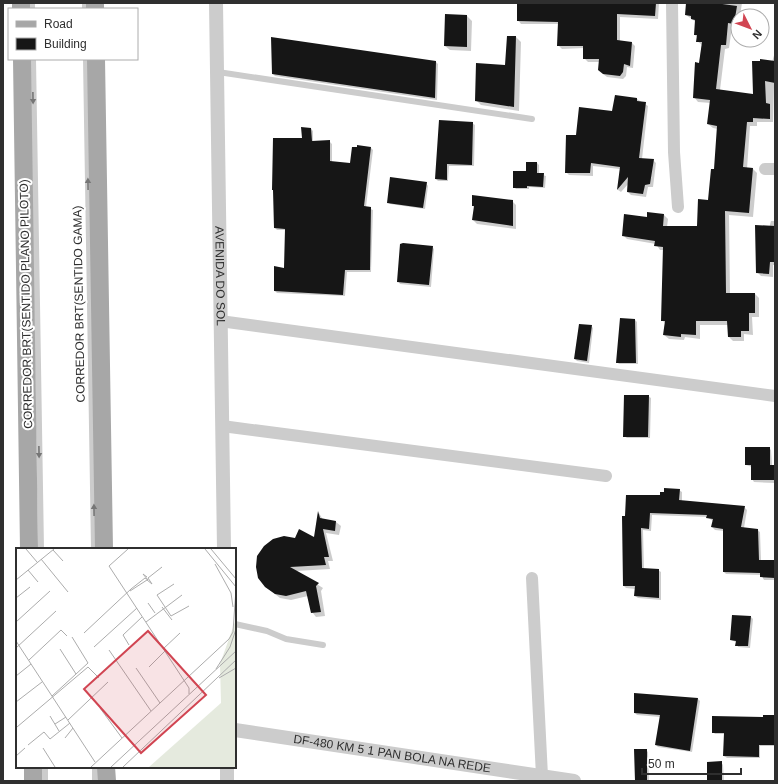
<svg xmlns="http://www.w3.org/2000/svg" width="778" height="784" font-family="Arial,sans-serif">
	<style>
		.shadow { fill: #0003 }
		.building { fill: #161616 }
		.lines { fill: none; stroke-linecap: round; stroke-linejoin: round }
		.service { stroke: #ccc; stroke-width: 6 }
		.minor { stroke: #ccc; stroke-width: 12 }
		.tertiary { stroke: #ccc; stroke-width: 14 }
		.primary { stroke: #a7a7a7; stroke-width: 18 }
		.oneway { fill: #767676 }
		.labels { text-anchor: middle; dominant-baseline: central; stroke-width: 4; stroke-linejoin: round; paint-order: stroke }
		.street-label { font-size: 12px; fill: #2f2f2f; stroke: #fff }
		.inset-road { fill: none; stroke: #acacac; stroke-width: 1 }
		.view { fill: #d14552; fill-opacity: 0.15; stroke: #d14552; stroke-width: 2 }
		.inset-edge { fill: none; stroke: #2f2f2f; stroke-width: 2 }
	</style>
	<rect width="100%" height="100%" fill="#fff"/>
	<path class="shadow" d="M569 3H659L658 19 620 17V42L632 43 635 46 633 68 627 67 626 76 623 79 607 77 603 74 600 62H588L584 58V48L562 49 558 45 559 24H521L518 20Z
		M687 3H742L740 16H738V27H732L729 48 725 49 720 90 754 95 772 62 775 52 773 122H757V126H750L747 169H753L757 173 753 217 729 215 730 294H755L759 298V317H752L753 335 744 334V341H733L729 337 728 325H700V339L685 337 684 340 669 339 664 335 665 323 662 320 664 250H660L656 244 627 239 623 235 648 218 664 215 668 219 667 227H698L709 202 715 170 718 129 713 128 708 124 711 103 698 102 694 97 702 45 697 41V37L695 35 696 22 686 15Z
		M467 16 472 21 471 51 450 50 445 46Z
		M516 37 521 42 519 111 481 105 476 100 506 66Z
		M436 62 438 64 437 100 275 76 273 74Z
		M637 99 648 106 642 159 653 160 656 163 653 187H648L646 197 631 195 628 192 629 183 621 192 618 190 620 169 593 166V176L569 175 566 172 576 137Z
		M472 123 475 125 474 166H449L448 181H438L436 179Z
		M302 128 311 129 313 131V142L329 141 332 144V163L351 164 371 148 373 150 366 207 373 210 371 272H347L345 296 277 293 275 291 285 269 286 230H277L275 228 274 192 273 190 274 139H303Z
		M537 163 539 165V174L546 176 545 188 529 187V189H516L514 187Z
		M426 183 428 186 425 209 390 204 388 202Z
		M512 201 516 205V229L477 224 473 220 475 208 473 206Z
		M771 221H775V265H773V277L761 276 757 272Z
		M432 247 434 249 431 287 400 284 398 281Z
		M635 320 637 322 638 364H619L617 362Z
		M591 326 593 328 589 363 577 361 575 359Z
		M648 396 651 398 650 438H627L624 436Z
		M769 448 771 450 772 465H775V483L754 482 752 479V467L746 465Z
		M679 490 682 492V501L744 507 747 510 744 528 757 530 760 532 761 561H775V580H764L761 575 726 574 724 572V531L715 530 712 527 713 521 707 517 652 515 651 531 643 530 644 569 658 570 661 572V600L638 598 635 596V589L626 588 624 586 626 517 661 496Z
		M319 513 323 520 336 522 341 526 339 535 326 533 333 561H328L330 569 296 571 323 588 321 591 325 616 316 617 312 612 308 596 291 600 280 598 266 587 296 539 315 538Z
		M751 617 753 619 750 648 738 647 736 642 731 640Z
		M698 699 700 701 692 752 658 747 656 745 660 717 637 715 635 713Z
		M775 716V746H760V758H727L724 756 725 734H715L713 732Z
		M646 750 648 752 649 781H636Z
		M721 762 723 765 724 781H708Z"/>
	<path class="building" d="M517 3H656L655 16 617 14V40L632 42 630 66 624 64 623 72 620 76 603 74 598 70 599 59H583V46H557L558 22 517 21Z
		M686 3H715L737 6 734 24 728 23 726 45H721L716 89 753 94 752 61H760V59L775 61V83L765 81 766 103 770 104V119L753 118V122H747L743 167 753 168 749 213 725 211 726 293H755V313H749V331H741V337H728L727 321H696V335L681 334V337L663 335 665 321H661L663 247 654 246 655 241 622 236 624 214 647 217V212L664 214 663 226H697L698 199 708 200 711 169H714L717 126 707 124 710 100 693 98 695 62 699 63 702 42H696L697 35H694L695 20 691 19V16L685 15Z
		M445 14 467 15V47L444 46Z
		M507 36H516L514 107 475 101 476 63 505 65Z
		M271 37 436 61 435 98 272 74Z
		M615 95 637 98V101L646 102 639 158 654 159 650 184 645 185 643 194 627 192 628 177 617 190 620 167 591 163 590 173H565L566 135H576L579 107 612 111Z
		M439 120 473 122 472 165 447 164V180L435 179Z
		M301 127 311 128 312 141 330 140V161L350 163 352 147H357V145L371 147 364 206 371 207 370 270H345L343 295 274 291V266L284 268 285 229 274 228 273 190H272L273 138H302Z
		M526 162H537V173H544L543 187 527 186V188H513V171H526Z
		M390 177 427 182 423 208 387 203Z
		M472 195 513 200V226L472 220 474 206H472Z
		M755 225 775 226V262H770L769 274 756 273Z
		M403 243 433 246 429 285 397 282 400 244Z
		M620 318 635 319 636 363H616Z
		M579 324 592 325 587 361 574 359Z
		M624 395H649L648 437H623Z
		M745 447H770V465H775V480H751V465H745Z
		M664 488 680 489 679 500 745 506 741 527 758 529 759 560H775V578L760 577V573L723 572V529L711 527 713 519 706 518 707 515 650 513 649 529 641 528 642 568 659 569V598L634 596 635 586H623L622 516H625L626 495H660V492H664Z
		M318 511 320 518 336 521 335 531 323 529 329 557H324L326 565 290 567 319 583 316 586 321 612 311 613 306 591 286 596 275 594 265 587 258 578 256 567 257 556 264 546 273 539 284 536 295 538 299 529 314 537Z
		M732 615 751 616 748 646H735L736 641 730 640Z
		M634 693 698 698 690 751 655 745 660 715 634 713Z
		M763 715H775V745H759V757L723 756 724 733H712V716L763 717Z
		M634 749H647V781H635Z
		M722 761V781H707V762Z"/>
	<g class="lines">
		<path class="service" d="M32 3V9
			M85 3V9
			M33 59 41 549
			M86 59 94 549
			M218 72 532 119
			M235 624 267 631 286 639 323 645
			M45 767V781
			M95 781V767"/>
		<path class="minor" d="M672 3 674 152 678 207
			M765 169H775
			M220 321 775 396
			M222 426 606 476
			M532 578 542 776"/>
		<g class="tertiary">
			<path id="s1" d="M216 3 224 549"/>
			<path id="s2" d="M235 730 574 781"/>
			<path d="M227 767V781"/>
		</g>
		<path class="primary" d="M21 3V9
			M95 3V9
			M22 59 29 549
			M96 59 104 549
			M33 767V781
			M106 767 107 781"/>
	</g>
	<defs><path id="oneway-solid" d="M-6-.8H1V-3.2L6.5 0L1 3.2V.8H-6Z"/></defs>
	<g class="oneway">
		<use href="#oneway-solid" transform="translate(33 98) rotate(89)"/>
		<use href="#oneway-solid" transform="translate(88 184) rotate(-91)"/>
		<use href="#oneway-solid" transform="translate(39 452) rotate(89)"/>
		<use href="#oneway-solid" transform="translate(94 510) rotate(-91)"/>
	</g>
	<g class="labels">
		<g class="street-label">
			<text stroke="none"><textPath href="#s1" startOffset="273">AVENIDA DO SOL</textPath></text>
			<text transform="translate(26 304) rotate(-91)">CORREDOR BRT(SENTIDO PLANO PILOTO)</text>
			<text transform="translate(79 304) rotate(-91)">CORREDOR BRT(SENTIDO GAMA)</text>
			<text stroke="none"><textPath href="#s2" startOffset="159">DF-480 KM 5 1 PAN BOLA NA REDE</textPath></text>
		</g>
	</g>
	<g transform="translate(16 548)">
		<rect width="220" height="220" fill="#fff"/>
		<path d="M220 71V219H133L205 155 204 116Z" fill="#e5eade"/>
		<path class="inset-road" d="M10 1 21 14M112 1 93 18 173 140V146M189 1 220 39M195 1 220 31M37 2 47 13M25 11 52 44M199 16 215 45 217 59M12 22 22 34M132 30 146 19M0 32 38 1M131 32 136 36 132 30M158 36 141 47 155 68 173 58M114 43 131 32M0 50 14 39M132 55 139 65M146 59 156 72M218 69 220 41M0 74 34 43M130 74 166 47M68 85 115 41 129 30 132 32 127 26 131 29M0 93 79 214M113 97 107 87 126 69M78 99 121 60M0 100 40 63M44 101 60 126M147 101 164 85M93 102 135 163M13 112 45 82 51 88M133 119 149 103M120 120 144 155M200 121 214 99 220 81M0 128 15 116M203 130 220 120M36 148 72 115 56 89M0 154 26 134M84 160 106 190M34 168 43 183M52 172 92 134M39 176 50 169M1 179 72 119 83 130M49 190 57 180M12 197 28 184 34 191 54 175M27 200 39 219M0 208 9 200M75 219 213 91 217 84 218 69M95 219 220 103M107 219 220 112"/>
		<path class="view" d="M132 83 190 147 125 205 68 141Z"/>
		<rect width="220" height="220" class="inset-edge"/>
	</g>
	<rect width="778" height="784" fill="none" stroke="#2f2f2f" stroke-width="8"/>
	<rect x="8" y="8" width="130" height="52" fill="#ffffff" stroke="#acacac"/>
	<rect x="16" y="21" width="20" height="6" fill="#a7a7a7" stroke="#acacac"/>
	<text x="44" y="28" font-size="12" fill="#2f2f2f">Road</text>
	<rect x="16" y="38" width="20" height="12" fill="#161616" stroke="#acacac"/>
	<text x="44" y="48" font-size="12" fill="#2f2f2f">Building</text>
	<g transform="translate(750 28) rotate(132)"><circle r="19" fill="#ffffff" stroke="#acacac"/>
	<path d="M0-3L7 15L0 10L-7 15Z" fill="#d14552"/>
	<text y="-6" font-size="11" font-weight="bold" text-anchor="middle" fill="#2f2f2f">N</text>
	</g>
	<path d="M642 768v6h99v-6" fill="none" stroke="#2f2f2f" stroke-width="2"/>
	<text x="648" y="768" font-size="12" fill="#2f2f2f" stroke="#ffffff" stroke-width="3" paint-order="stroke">50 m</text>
</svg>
